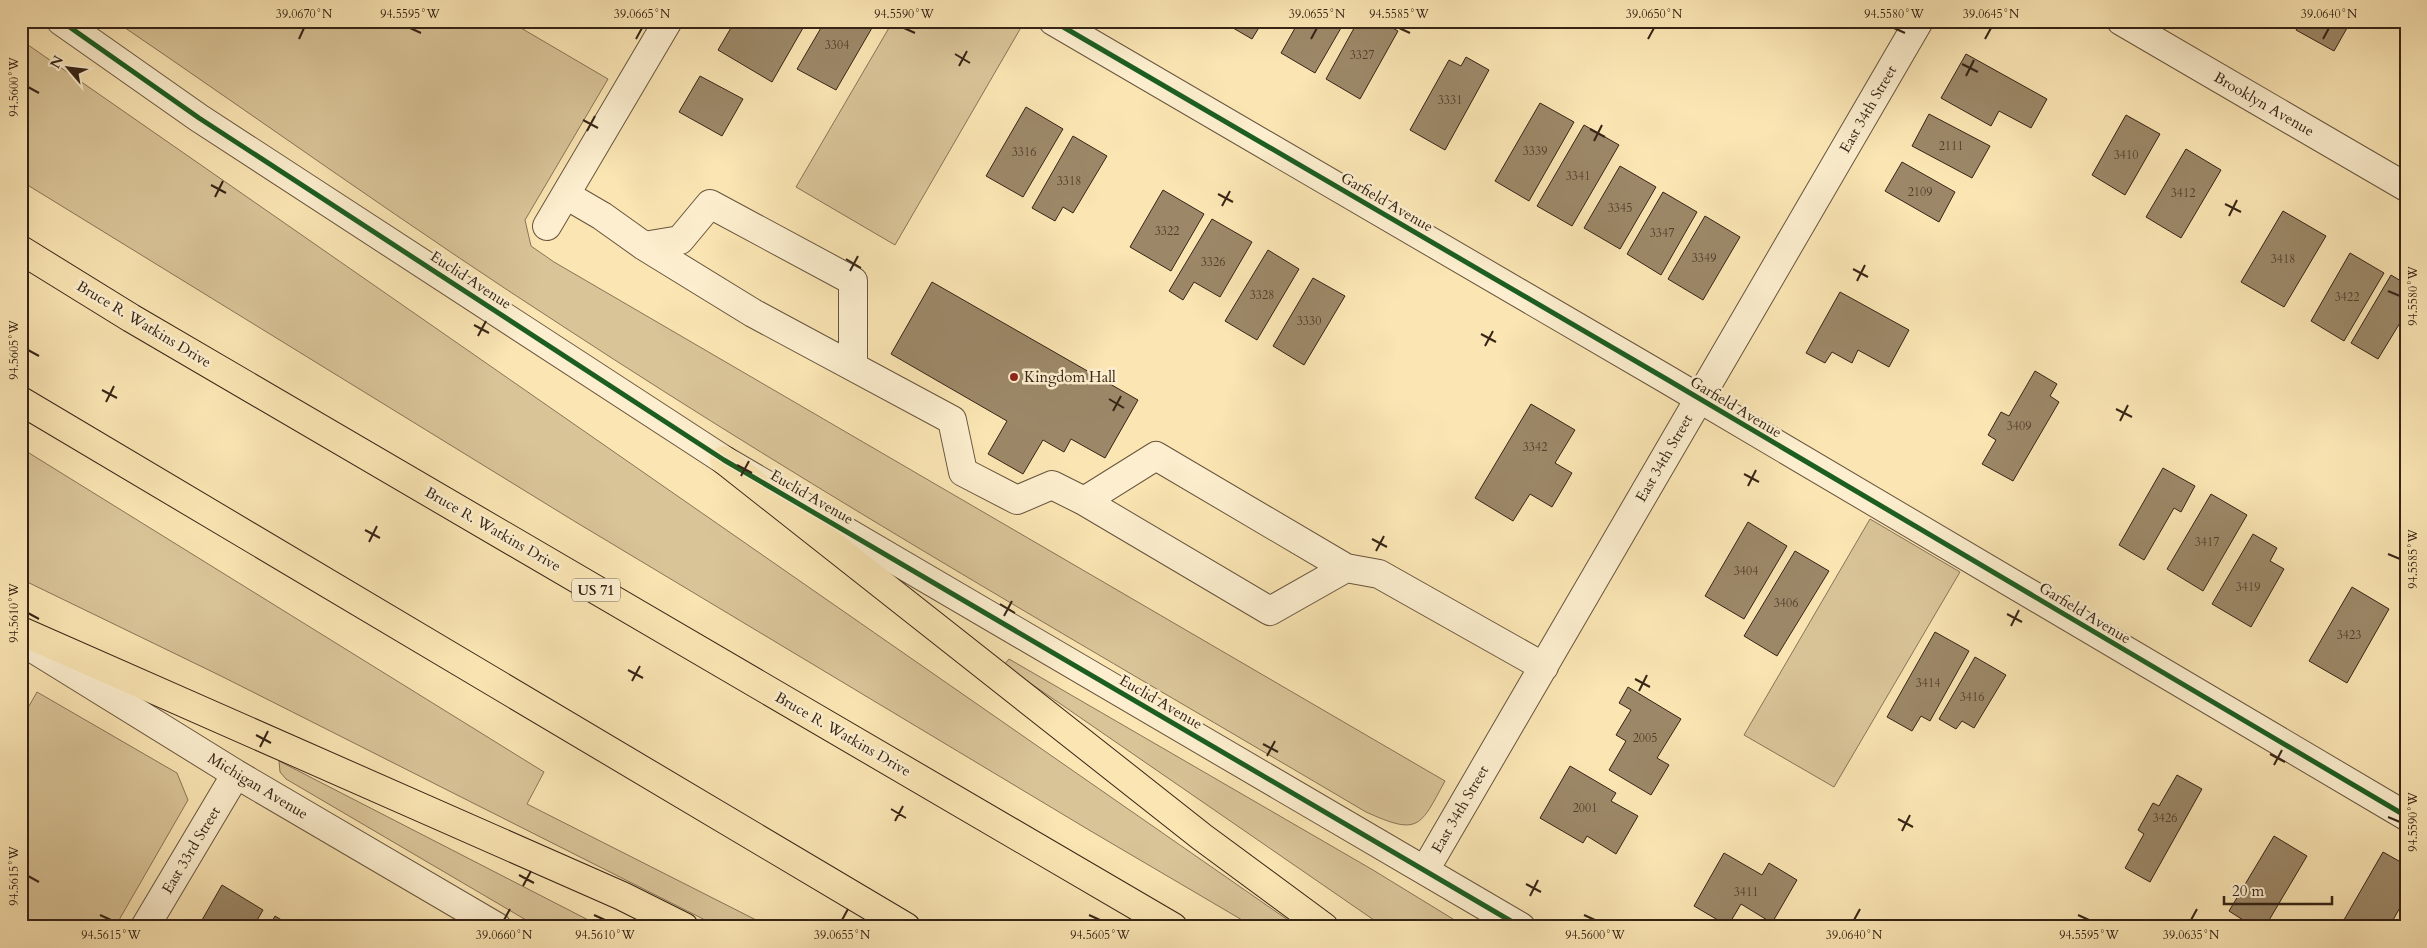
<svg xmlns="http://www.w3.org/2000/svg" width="2427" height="948" font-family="Cardo,serif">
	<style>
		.green { fill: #d9c498; stroke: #887457 }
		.building { fill: #9c8868; stroke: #362416 }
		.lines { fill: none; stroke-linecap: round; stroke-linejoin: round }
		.minor-casing { stroke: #67543d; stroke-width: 30 }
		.highway-casing { stroke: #362416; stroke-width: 30 }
		.minor { stroke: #fceece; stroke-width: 28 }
		.highway { stroke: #fae5b3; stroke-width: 28 }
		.cycleway-casing { stroke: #fceece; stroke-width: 8 }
		.cycleway { stroke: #1b5e20; stroke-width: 5 }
		.ticks { fill: none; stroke: #362416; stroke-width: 2 }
		.poi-dot { fill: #8f2418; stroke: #fceece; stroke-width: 2 }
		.labels { text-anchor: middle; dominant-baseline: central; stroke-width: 5; stroke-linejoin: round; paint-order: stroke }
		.number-label { font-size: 12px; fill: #503d2a }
		.shield { fill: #fceece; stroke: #71614d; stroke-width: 1 }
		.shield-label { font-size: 14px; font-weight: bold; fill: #362416 }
		.street-label { font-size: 15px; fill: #362416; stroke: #fceece }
		.poi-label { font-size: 15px; fill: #362416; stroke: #fceece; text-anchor: start }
		.neatline { fill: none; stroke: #362416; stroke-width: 2 }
		.ticks-label { font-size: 12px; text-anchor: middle; fill: #362416 }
	</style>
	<rect width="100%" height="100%" fill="#fae5b3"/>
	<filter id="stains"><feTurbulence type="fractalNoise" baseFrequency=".004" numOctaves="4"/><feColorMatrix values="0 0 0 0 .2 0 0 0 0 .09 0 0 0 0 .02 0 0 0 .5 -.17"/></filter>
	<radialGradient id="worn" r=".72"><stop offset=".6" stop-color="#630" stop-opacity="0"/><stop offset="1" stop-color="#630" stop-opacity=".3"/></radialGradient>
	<path class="green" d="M115 21H509L608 79 525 220 531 246 554 262 1445 781C1420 827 1419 836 1366 812 1097 653 825 498 564 327 412 229 265 123 115 21Z
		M893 21H1018L1023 24 895 245 796 187Z
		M21 40 1298 927H1254L1089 830 574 521 21 181Z
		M21 448 544 772 527 804 770 927H719L221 676 21 579Z
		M1870 519 1960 572 1834 787 1744 735Z
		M1009 659 1373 870 1466 927H1384L1004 665Z
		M37 692 177 773 188 800 115 927H21V720Z
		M279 761 563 907 602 927H538L286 779 280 772Z"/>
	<path class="building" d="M735 21H807L772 82 718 50Z
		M825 21H876L836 90 797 69Z
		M1221 21H1263L1252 39Z
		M1299 21H1345L1315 73 1281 53Z
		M1358 21H1380L1398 31 1360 99 1326 79Z
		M2301 21H2351L2334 51 2296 30Z
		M1966 54 2047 99 2031 128 1999 111 1991 126 1941 98Z
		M1466 57 1489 70 1445 150 1410 130 1449 60 1461 66Z
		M700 76 743 99 722 136 679 112Z
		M1540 103 1574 122 1529 201 1495 181Z
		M1026 107 1063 129 1023 197 986 176Z
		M1929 114 1990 146 1972 178 1912 146Z
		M2126 115 2160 134 2125 195 2092 175Z
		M1584 125 1619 145 1572 226 1537 206Z
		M1073 136 1107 156 1073 213 1063 207 1055 221 1032 208Z
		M2186 149 2221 170 2181 238 2146 217Z
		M1902 162 1955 192 1939 222 1885 191Z
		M1620 166 1656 187 1620 249 1584 228Z
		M1163 190 1204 214 1171 271 1130 247Z
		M1663 192 1697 212 1661 275 1627 254Z
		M2283 211 2326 236 2284 307 2241 282Z
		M1705 216 1740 237 1703 300 1668 279Z
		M1212 219 1252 242 1220 297 1194 282 1183 300 1169 291Z
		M1268 250 1299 269 1257 340 1225 321Z
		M2350 253 2384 273 2344 341 2311 321Z
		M2391 275 2406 284V313L2378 359 2351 343Z
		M1313 278 1345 296 1304 365 1273 346Z
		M932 282 1138 400 1105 458 1071 439 1064 452 1043 440 1023 474 988 454 1007 421 891 354Z
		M1840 292 1909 330 1889 367 1858 350 1852 363 1832 352 1825 363 1806 353Z
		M2035 371 2057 384 2050 396 2059 402 2013 481 1982 464 1996 440 1988 435 2001 412 2009 416Z
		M1531 404 1575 430 1555 463 1572 473 1552 507 1530 494 1513 521 1475 498Z
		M2163 468 2195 486 2181 512 2174 508 2144 560 2119 545Z
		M2211 494 2247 515 2203 591 2167 569Z
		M1748 522 1787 546 1744 619 1705 596Z
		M2253 534 2277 548 2270 561 2284 569 2251 627 2212 604Z
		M1795 551 1829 571 1777 656 1744 636Z
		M2352 587 2389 609 2347 683 2309 661Z
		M1935 632 1969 651 1930 721 1921 716 1912 731 1887 717Z
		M1975 657 2006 675 1974 728 1962 721 1956 729 1939 719Z
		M1628 687 1681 719 1657 758 1669 765 1651 795 1609 770 1626 741 1616 735 1631 710 1619 703Z
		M1570 766 1616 793 1611 801 1638 816 1616 854 1587 836 1583 843 1540 818Z
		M2177 775 2202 789 2150 882 2125 868 2144 834 2138 830 2153 803 2159 806Z
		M2274 836 2307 856 2265 927H2254L2229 911Z
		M2383 852 2406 865V897L2389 927H2345L2341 925Z
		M1724 853 1762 875 1769 863 1797 880 1772 923 1741 904 1728 926 1694 906Z
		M222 885 263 910 253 927H198Z
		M275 916 293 927H269Z"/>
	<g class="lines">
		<defs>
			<path id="minor" d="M61 21 199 118 724 460 1521 927
				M1053 21 1668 380 2406 816
				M2121 21 2406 187
				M566 195 602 216 644 246 753 313 952 420 963 472 1017 500 1052 485 1084 501 1270 611 1346 568
				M547 226 668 21
				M644 246 680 240 710 204 853 281V365
				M1084 501 1156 456 1346 568 1379 574 1544 667
				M21 641 236 774 497 927
				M1425 870 1919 21
				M145 927 236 774"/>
			<path id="highway" d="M21 250 131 318 1173 927
				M21 401 906 927
				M724 460 1202 837 1324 927
				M21 631 622 896 684 927"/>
		</defs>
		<use href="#minor" class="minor-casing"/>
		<use href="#highway" class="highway-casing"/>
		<use href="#minor" class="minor"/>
		<use href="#highway" class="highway"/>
		<defs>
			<path id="cycleway" d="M61 21 199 118 724 460 1521 927
				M1053 21 1668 380 2406 816"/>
		</defs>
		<use href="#cycleway" class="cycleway-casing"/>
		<use href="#cycleway" class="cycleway"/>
	</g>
	<path class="ticks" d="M410 28 421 33M904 28 915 33M1399 28 1410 33M1894 28 1905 33M299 39 304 28M636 39 642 28M1311 39 1317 28M1648 39 1654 28M1985 39 1991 28M2323 39 2329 28M955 54 970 63M1962 64 1978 72M959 66 967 51M1966 76 1974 60M28 87 39 93M583 120 598 128M1590 129 1605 137M587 131 595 116M1594 141 1602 125M211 185 226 193M1218 194 1233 202M215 197 223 181M2225 204 2241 212M1222 206 1230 191M2229 216 2237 200M846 259 861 268M1853 269 1868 277M850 271 858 256M1857 281 1865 265M2388 291 2400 296M474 325 489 333M1481 334 1496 342M478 336 486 321M1485 346 1493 331M28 350 39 356M102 390 117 398M1109 399 1124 408M106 402 114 386M2116 409 2132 417M1113 411 1121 396M2120 421 2128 405M737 465 752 473M1744 474 1759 482M741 476 749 461M1748 486 1756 470M365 530 380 538M1372 539 1387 547M369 542 377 526M1376 551 1384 536M2388 554 2400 559M1000 604 1015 613M28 613 39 619M2007 614 2022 622M1004 616 1012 601M2011 626 2019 610M628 670 643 678M1635 679 1650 687M632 681 640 666M1639 691 1647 675M256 735 271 743M1263 744 1278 752M260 747 268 731M2270 754 2285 762M1267 756 1275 741M2274 765 2282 750M891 809 906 818M2388 817 2400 822M1898 819 1913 827M895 821 903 806M1902 831 1910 815M519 875 534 883M28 876 39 882M1526 884 1541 892M523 886 531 871M1530 896 1538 880M100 915 111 920M594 915 605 920M1089 915 1100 920M1584 915 1595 920M2078 915 2089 920M504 920 510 909M842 920 848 909M1854 920 1860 909M2191 920 2197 909"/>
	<circle class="poi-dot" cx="1014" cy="377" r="5"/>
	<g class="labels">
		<g class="number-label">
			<text x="837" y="45">3304</text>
			<text x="1362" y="55">3327</text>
			<text x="1450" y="100">3331</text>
			<text x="1951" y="146">2111</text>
			<text x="1535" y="151">3339</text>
			<text x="1024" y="152">3316</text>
			<text x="2126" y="155">3410</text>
			<text x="1578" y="176">3341</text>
			<text x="1069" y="181">3318</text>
			<text x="1920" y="192">2109</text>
			<text x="2183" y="193">3412</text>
			<text x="1620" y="208">3345</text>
			<text x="1167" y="231">3322</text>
			<text x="1662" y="233">3347</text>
			<text x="1704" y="258">3349</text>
			<text x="2283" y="259">3418</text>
			<text x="1213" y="262">3326</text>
			<text x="1262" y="295">3328</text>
			<text x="2347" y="297">3422</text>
			<text x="1309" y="321">3330</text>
			<text x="2019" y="426">3409</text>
			<text x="1535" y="447">3342</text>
			<text x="2207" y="542">3417</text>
			<text x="1746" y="571">3404</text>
			<text x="2248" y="587">3419</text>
			<text x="1786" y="603">3406</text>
			<text x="2349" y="635">3423</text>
			<text x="1928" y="683">3414</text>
			<text x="1972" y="697">3416</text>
			<text x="1645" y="738">2005</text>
			<text x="1585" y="808">2001</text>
			<text x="2165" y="818">3426</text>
			<text x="1746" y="892">3411</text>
		</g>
		<rect class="shield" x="572" y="578.5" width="48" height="23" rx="4"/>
		<g class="shield-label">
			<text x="596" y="590">US 71</text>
		</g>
		<g class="street-label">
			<text transform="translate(2264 104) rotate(30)">Brooklyn Avenue</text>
			<text transform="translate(1868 109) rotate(-60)">East 34th Street</text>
			<text transform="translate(1387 202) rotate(30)">Garfield Avenue</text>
			<text transform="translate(471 280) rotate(33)">Euclid Avenue</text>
			<text transform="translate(144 324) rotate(31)">Bruce R. Watkins Drive</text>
			<text transform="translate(1736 407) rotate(31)">Garfield Avenue</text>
			<text transform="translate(1664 458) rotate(-60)">East 34th Street</text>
			<text transform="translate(812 497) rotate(30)">Euclid Avenue</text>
			<text transform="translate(493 529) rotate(30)">Bruce R. Watkins Drive</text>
			<text transform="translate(2085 613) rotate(31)">Garfield Avenue</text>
			<text transform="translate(1161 702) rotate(30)">Euclid Avenue</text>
			<text transform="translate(843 734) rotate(30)">Bruce R. Watkins Drive</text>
			<text transform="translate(258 786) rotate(31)">Michigan Avenue</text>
			<text transform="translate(1460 809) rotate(-60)">East 34th Street</text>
			<text transform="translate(191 850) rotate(-59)">East 33rd Street</text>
		</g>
		<g class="poi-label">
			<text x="1024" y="377">Kingdom Hall</text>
		</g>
	</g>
	<rect width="2427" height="948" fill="none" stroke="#fae5b3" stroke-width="55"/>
	<g transform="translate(68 68) rotate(298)" stroke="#fceece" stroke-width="4" paint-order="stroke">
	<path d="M0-4L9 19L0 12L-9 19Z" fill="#362416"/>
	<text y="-8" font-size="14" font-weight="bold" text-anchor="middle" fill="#362416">N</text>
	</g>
	<path d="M2224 896v8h108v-8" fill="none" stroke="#362416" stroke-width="2.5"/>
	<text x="2232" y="896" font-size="15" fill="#362416" stroke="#fceece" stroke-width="4" paint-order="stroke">20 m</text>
	<rect x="28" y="28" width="2372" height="892" class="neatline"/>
	<g class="ticks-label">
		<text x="304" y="18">39.0670°N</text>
		<text x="410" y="18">94.5595°W</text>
		<text x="642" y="18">39.0665°N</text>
		<text x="904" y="18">94.5590°W</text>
		<text x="1317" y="18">39.0655°N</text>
		<text x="1399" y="18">94.5585°W</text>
		<text x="1654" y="18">39.0650°N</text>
		<text x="1894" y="18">94.5580°W</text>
		<text x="1991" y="18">39.0645°N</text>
		<text x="2329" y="18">39.0640°N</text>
		<text transform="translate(14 87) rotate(-90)" y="4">94.5600°W</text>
		<text transform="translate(2413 296) rotate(-90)" y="4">94.5580°W</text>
		<text transform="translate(14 350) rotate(-90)" y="4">94.5605°W</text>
		<text transform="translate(2413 559) rotate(-90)" y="4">94.5585°W</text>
		<text transform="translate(14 613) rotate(-90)" y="4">94.5610°W</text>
		<text transform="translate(2413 822) rotate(-90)" y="4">94.5590°W</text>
		<text transform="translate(14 876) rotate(-90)" y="4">94.5615°W</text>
		<text x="111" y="939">94.5615°W</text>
		<text x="504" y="939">39.0660°N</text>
		<text x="605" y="939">94.5610°W</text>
		<text x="842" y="939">39.0655°N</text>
		<text x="1100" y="939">94.5605°W</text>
		<text x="1595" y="939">94.5600°W</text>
		<text x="1854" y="939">39.0640°N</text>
		<text x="2089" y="939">94.5595°W</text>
		<text x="2191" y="939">39.0635°N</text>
	</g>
	<rect width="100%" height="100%" filter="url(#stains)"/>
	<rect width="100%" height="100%" fill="url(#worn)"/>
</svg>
